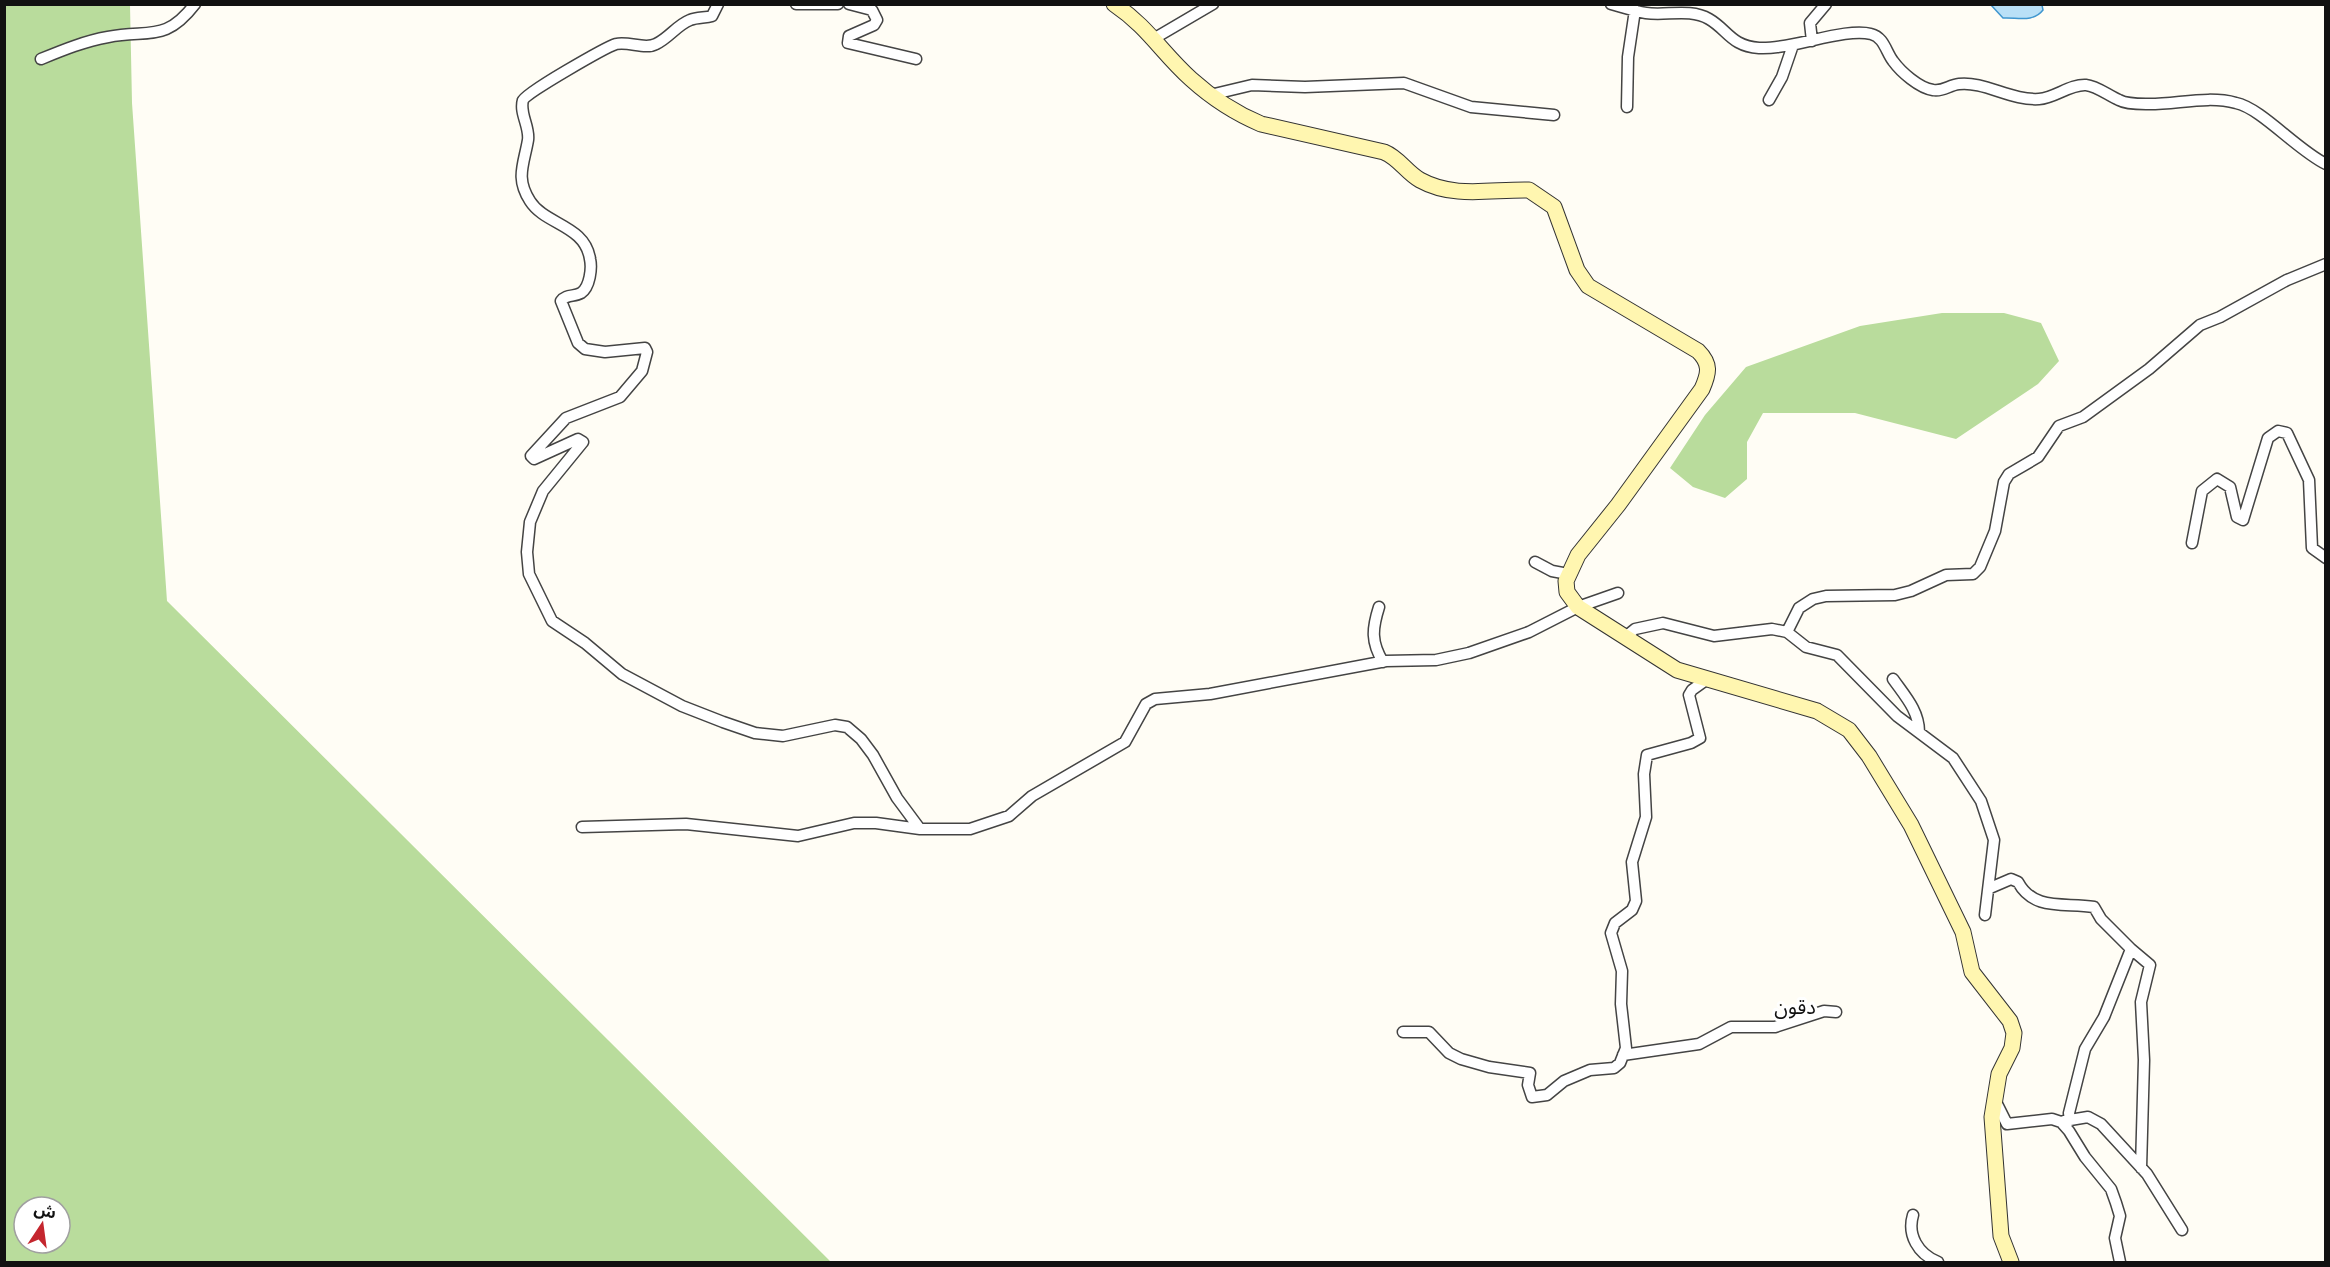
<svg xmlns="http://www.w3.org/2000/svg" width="2330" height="1267" font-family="'Roboto Serif','Noto Sans Arabic',serif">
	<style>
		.forest { fill: #b9dc9c; fill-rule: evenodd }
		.water { fill: #b9e0f7; stroke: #3f96cf; stroke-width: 1.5 }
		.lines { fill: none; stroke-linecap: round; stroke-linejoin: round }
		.minor-casing { stroke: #444; stroke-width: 13 }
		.secondary-casing { stroke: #333; stroke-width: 17 }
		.minor { stroke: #fff; stroke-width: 10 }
		.secondary { stroke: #fff6b0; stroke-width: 15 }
		.labels { text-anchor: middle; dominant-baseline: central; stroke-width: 6; stroke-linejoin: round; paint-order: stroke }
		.quarter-label { font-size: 20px; fill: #111; stroke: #fff }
	</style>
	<rect width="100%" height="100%" fill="#fffdf5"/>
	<path class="forest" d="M5 5H130L132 103 167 601 831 1262H5ZM24 1207H60V1243H24Z
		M1942 313H2004L2041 323 2059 361 2038 384 1956 439 1855 413H1763L1747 442V479L1725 498 1693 487 1670 468 1705 415 1746 367 1860 326Z"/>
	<path class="water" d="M1991 5H2042L2043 10C2033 23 2017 17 2003 18Z"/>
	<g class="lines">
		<defs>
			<path id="minor" d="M718 4 712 16C705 18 697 17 690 20 677 25 669 38 656 44 645 50 629 41 616 44 606 47 524 94 523 100 519 113 530 127 528 140 524 164 515 178 530 201 545 225 585 225 590 259 592 268 590 287 581 293 574 297 566 294 561 301L578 343 585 349 605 352 645 348 647 352 642 371 620 397 566 418 531 456 534 459 578 439 583 442 543 491 530 522 527 552 529 574 552 621 585 643 622 674 682 706 723 722 755 733 783 736 835 725 847 727 861 739 873 755 897 798 920 829H970L1009 816 1032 796 1125 742 1146 704 1155 699 1210 694 1386 661 1436 660 1469 653 1529 632 1578 607 1618 593
				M796 4H838
				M849 4 872 10 877 20 874 25 849 36 848 43 916 59
				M1611 4C1622 7 1634 11 1646 13 1666 16 1690 8 1709 19 1728 30 1731 46 1759 48 1791 50 1845 27 1871 34 1884 37 1886 52 1893 61 1901 72 1919 88 1933 90 1943 92 1949 85 1959 84 1984 81 2012 101 2039 99 2055 98 2070 84 2086 85 2097 86 2109 96 2119 100 2126 104 2138 104 2146 104 2175 105 2207 95 2236 103 2261 108 2297 150 2326 164
				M1155 38 1213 4
				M1812 41 1810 23 1826 4
				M41 59C63 50 85 41 108 37 149 29 165 43 195 4
				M1210 95 1252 85 1305 87 1404 83 1471 107 1554 115
				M1769 100 1782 77 1793 45
				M1627 107 1628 57 1635 10
				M2192 543 2202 491 2217 479 2230 487 2237 517 2243 520 2268 438 2278 431 2287 433 2309 480 2312 548 2326 558
				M1535 562 1552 571 1568 574
				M1379 607C1372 629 1371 642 1383 662
				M1787 632 1799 608 1813 599 1826 596 1895 595 1911 591 1946 575 1973 574 1980 567 1995 531 2004 482 2009 474 2038 457 2059 426 2083 417 2149 369 2200 325 2220 317 2287 280 2326 264
				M1624 638 1635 629 1663 623 1714 636 1772 629 1787 632 1806 647 1837 655 1897 716 1953 758 1981 801 1994 840 1985 915
				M1893 679C1905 696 1919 711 1919 732
				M582 827 686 824 798 836 854 823H876L920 829
				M1990 888 2011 879 2018 882C2034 912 2066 902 2094 907L2101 919 2131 949
				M1403 1032H1429L1449 1053 1461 1059 1489 1067 1530 1073 1528 1085 1532 1097 1547 1095 1564 1081 1590 1070 1614 1068 1620 1063 1626 1048 1621 1004 1622 971 1611 933 1615 923 1632 910 1636 901 1632 862 1646 817 1644 774 1647 755 1691 743 1700 738 1689 695 1692 690 1706 680
				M1623 1055 1699 1044 1731 1027H1775L1824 1011 1836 1012
				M1996 1102 2007 1124 2052 1119 2061 1122 2069 1131 2085 1157 2111 1189 2116 1203 2120 1216 2115 1238 2120 1262
				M2064 1121 2088 1117 2101 1124 2147 1174 2182 1230
				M2070 1121 2069 1113 2085 1049 2104 1017 2131 949 2150 965 2141 1002 2144 1060 2141 1168
				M1913 1215C1907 1235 1918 1254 1938 1262"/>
			<path id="secondary" d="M1114 4C1148 27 1162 53 1191 79 1212 98 1235 113 1261 124L1384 152C1399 158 1406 172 1420 180 1454 199 1492 189 1529 190L1554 207 1577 270 1588 286 1698 351C1711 364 1709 373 1702 389L1618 505 1578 555 1566 581 1567 592 1578 607 1677 670 1817 711 1849 730 1869 756 1911 825 1963 932 1972 972 2010 1021 2014 1033 2012 1048 1999 1074 1992 1117 2001 1236 2011 1262"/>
		</defs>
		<use href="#minor" class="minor-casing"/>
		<use href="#secondary" class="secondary-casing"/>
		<use href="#minor" class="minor"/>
		<use href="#secondary" class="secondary"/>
	</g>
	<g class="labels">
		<g class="quarter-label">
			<text x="1795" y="1007">دقون</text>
		</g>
	</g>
	<rect width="2330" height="1267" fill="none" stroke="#111111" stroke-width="12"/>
	<g transform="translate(42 1225) rotate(13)"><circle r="28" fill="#ffffff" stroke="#a0a0a0" stroke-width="1.5"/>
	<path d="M0-4.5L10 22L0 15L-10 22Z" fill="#c4262e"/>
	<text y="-9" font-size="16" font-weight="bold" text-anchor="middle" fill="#111111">ش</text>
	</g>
</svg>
